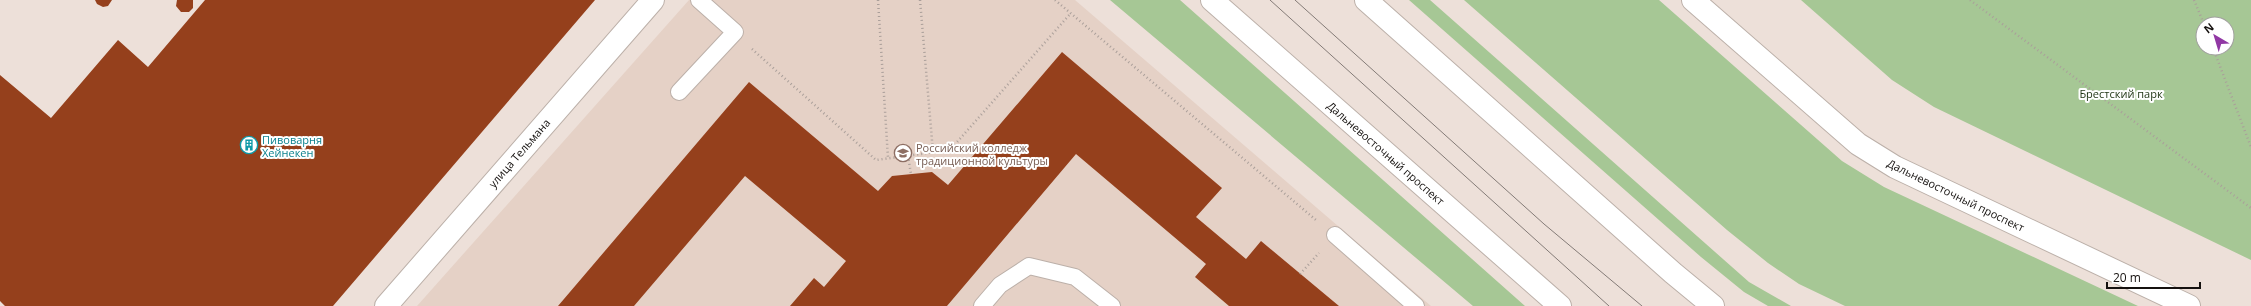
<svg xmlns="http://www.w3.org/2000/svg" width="2251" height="306" font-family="'Open Sans',sans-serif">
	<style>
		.built { fill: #e5d1c6 }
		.green { fill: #a6c795; fill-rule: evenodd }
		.building { fill: #95401c }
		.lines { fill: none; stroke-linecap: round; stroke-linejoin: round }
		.service-casing { stroke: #bcb0a9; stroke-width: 18 }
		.minor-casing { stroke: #bcb0a9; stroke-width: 24 }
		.tertiary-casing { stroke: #bcb0a9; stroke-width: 24 }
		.secondary-casing { stroke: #bcb0a9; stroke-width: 24 }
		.path { stroke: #aa9f9a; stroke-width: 2.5; stroke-dasharray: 1 3; stroke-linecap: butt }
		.service { stroke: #fff; stroke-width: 16 }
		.minor { stroke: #fff; stroke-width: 22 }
		.tertiary { stroke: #fff; stroke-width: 22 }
		.secondary { stroke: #fff; stroke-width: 22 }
		.tram { stroke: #847b77; stroke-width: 1 }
		.labels { text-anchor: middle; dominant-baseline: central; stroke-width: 4; stroke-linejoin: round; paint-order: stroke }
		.park-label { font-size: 11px; fill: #1d3311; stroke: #fff }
		.culture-label { font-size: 11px; fill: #0d838f; stroke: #fff; text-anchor: start }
		.education-label { font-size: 11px; fill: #785e54; stroke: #fff; text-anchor: start }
		.street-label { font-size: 11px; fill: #15110f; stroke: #fff }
	</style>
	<rect width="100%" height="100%" fill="#ede0d9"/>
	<path class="built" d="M689 0H1075L1431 306H417Z"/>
	<path class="green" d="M1110 0H1180L1525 306H1473Z
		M1409 0H1430L1749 282 1791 306H1768L1744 292 1701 257Z
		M1464 0H1659L1842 161 1884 187 2138 306H1845L1799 284 1768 263 1727 230Z
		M1801 0H2251V260L1934 107 1892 80ZM2203 24H2227V48H2203Z"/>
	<path class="building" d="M95 0H112L108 6 103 7 97 4Z
		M177 0H193V8L189 12H181L176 6Z
		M205 0H595L333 306H5L0 301V75L51 118 118 40 148 67Z
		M1062 52 1222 188 1196 217 1246 259 1261 241 1339 306H1229L1195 277 1206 264 1076 154 947 306H790L814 278 824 287 846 261 745 176 634 306H558L749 82 878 191 892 176 932 172 948 185Z"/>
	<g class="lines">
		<defs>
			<path id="service" d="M679 92 735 32 699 0
				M1335 235 1416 306
				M982 306 1000 285 1029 266 1075 277 1112 306"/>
			<path id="minor" d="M386 306 653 0"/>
			<path id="tertiary" d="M1693 0 1858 144 1895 167 2189 306"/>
			<path id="secondary" d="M1212 0 1560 306
				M1366 0 1673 273 1713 306"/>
		</defs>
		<use href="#service" class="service-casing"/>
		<use href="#minor" class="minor-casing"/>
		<use href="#tertiary" class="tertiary-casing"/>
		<use href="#secondary" class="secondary-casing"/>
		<path class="path" d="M878 0 888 158
			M920 0 933 152
			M1055 0 1316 220
			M1970 0 2251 208
			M2194 0 2204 24
			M2213 48 2251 147
			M752 49 876 160 950 150 1071 13
			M908 156 911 174
			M1300 274 1319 253"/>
		<use href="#service" class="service"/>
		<use href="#minor" class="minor"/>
		<use href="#tertiary" class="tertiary"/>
		<use href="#secondary" class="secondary"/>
		<path class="tram" d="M1270 0 1609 306
			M1295 0 1544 224 1642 306"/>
	</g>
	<defs>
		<symbol id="building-ring" viewBox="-11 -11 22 22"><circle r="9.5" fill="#fff" stroke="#0f9aa8" stroke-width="1.5"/><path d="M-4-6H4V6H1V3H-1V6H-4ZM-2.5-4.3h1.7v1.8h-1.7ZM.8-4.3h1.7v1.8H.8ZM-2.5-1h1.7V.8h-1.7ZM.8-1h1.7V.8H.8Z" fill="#0f9aa8"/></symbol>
		<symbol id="university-ring" viewBox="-11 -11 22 22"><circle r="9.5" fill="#fff" stroke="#8d6e63" stroke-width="1.5"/><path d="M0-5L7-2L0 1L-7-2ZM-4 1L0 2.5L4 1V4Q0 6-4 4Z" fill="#8d6e63"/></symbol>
	</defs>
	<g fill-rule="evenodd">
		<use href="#building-ring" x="239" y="135" width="20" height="20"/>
		<use href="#university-ring" x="893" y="143" width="20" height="20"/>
	</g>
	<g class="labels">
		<g class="park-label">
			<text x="2121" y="93">Брестский парк</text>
		</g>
		<g class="culture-label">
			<text x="262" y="139">Пивоварня<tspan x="262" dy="13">Хейнекен</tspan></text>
		</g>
		<g class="education-label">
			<text x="916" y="147">Российский колледж<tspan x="916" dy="13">традиционной культуры</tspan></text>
		</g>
		<g class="street-label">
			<text transform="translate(519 153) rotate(-49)">улица Тельмана</text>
			<text transform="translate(1386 153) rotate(41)">Дальневосточный проспект</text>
			<text transform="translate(1956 195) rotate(26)">Дальневосточный проспект</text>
		</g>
	</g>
	<g transform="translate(2215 36) rotate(322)"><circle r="19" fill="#ffffff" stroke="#a1a09f"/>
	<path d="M0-3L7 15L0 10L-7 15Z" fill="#9138a4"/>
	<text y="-6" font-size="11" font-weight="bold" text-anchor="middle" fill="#15110f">N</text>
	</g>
	<path d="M2107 282v6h93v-6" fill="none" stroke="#15110f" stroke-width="2"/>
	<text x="2113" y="282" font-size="12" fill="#15110f" stroke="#ffffff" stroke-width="3" paint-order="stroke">20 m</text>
</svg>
